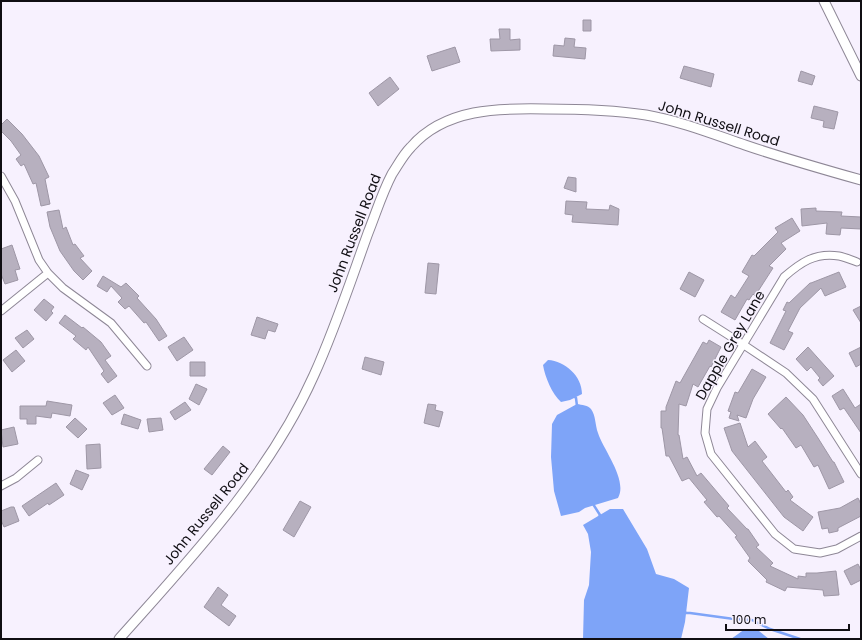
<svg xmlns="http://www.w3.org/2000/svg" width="862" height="640" font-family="Poppins,sans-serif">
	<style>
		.water { fill: #7ea4f8 }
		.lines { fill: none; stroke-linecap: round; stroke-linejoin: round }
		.stream { stroke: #7ea4f8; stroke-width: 2.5 }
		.building { fill: #b7b0bf; stroke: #9e97a6 }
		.minor-casing { stroke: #8e8796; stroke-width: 9 }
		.tertiary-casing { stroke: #8e8796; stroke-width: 11 }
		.minor { stroke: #fff; stroke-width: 7 }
		.tertiary { stroke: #fff; stroke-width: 9 }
		.labels { text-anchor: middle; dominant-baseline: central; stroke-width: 3; stroke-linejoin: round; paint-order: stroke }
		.street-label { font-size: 14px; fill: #100e13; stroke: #f7f1fe }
	</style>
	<rect width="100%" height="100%" fill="#f7f1fe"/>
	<path class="water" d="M548 360C565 361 582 376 582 394L570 400 561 402C552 394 545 377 543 365Z
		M577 404C582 405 588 405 591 409 596 416 595 425 598 433 604 451 628 480 618 498L585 508 579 512 561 516 554 491 551 457 552 424 557 415Z
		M610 509H623L647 549 656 574 674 579 689 588 685 622 681 639H583L584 600 589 585 591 552 588 534 583 525Z
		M745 629 759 631 769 639H731Z"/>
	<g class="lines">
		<path class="stream" d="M574 396 576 398 577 406
			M593 504 600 515 599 517
			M685 612 686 613H690L734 619 752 620 770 629 800 639"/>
	</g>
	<path class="building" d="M583 20H591V31H583Z
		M499 29H510V40L520 39V50L491 51 490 39H500Z
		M565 38 575 39 574 47 586 48 585 59 553 56 554 45 564 46Z
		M455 47 460 62 432 71 427 56Z
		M684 66 714 74 711 87 680 78Z
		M801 71 815 76 812 85 798 81Z
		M390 77 399 89 378 106 369 93Z
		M814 106 838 112 834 129 823 127 824 121 811 118Z
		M7 119 22 134 39 156 49 177 45 179 50 204 41 206 36 183 33 184 24 164 21 166 16 159 21 155 11 141 1 131V125Z
		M568 177 576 178V192L564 188Z
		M566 201 587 202 586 209 609 210 610 205 619 209 618 225 572 222 573 215 565 214Z
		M816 208V211L842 212 841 216 861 217V229L841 228 840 235 826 234 827 223 802 226 801 209Z
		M59 210 63 229 66 227 73 245 75 244 84 256 80 258 92 271 83 280 74 271 60 251 50 227 47 212Z
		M792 218 800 231 781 243 786 249 769 266 773 268 755 296 753 294 749 300 747 299 735 320 721 312 731 295 735 298 749 276 742 272 752 255 754 256 778 232 775 228Z
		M12 245 20 269 15 270 18 280 5 284 1 274V249Z
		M428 263 439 264 436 294 425 293Z
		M689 272 704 280 695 297 680 289Z
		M839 272 846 287 825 296 821 288 800 308 788 331 793 333 784 350 770 343 786 311 783 310 787 302 789 303 810 283H811Z
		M103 276 121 287 126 283 139 296 137 298 156 319 167 336 159 341 146 322 144 323 129 306 125 309 118 302 122 298 111 286 107 292 97 286Z
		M44 299 54 307 51 311 53 313 46 321 34 310Z
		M861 306V323L853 310Z
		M65 315 82 328 83 327 101 342 111 356 105 360 117 376 108 383 101 374 104 371 88 347 86 350 73 339 76 336 59 323Z
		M257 317 278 324 275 332 268 330 265 339 251 335Z
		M27 330 34 339 23 348 15 338Z
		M184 337 193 350 177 361 168 347Z
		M709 340 721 347 711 367 710 366 698 387 693 384 686 406 679 404 678 435H679L683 459 687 457 697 476 701 473 729 506 727 508 747 529H748L759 545 756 547 773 563 770 566 798 579V576L806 577V573H817L836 571 839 595 824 596 823 590 787 587 785 591 766 582 767 580 748 561 750 558 735 537 737 536 719 516 717 517 704 502 707 500 689 478 682 481 669 456H666L662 428H661V411H666V407L676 381 680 383 703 342 707 344Z
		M808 347 834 376 823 386 818 380 820 378 811 367 807 371 796 359Z
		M861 347V364L856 367 849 353Z
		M16 350 25 361 12 372 3 360Z
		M365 357 384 362 381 375 362 369Z
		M190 362H205V376H190Z
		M752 369 766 377 753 399 746 418 737 415 739 421 729 418 731 412 728 411 735 392 738 393Z
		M196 384 207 389 199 405 189 399Z
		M843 389 855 408 861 404V433L844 408 840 410 832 396Z
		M115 395 124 408 112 415 103 403Z
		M786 397 803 415 818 438 833 462H834L844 482 829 489 818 465 814 467 801 445 796 448 782 428 781 429 768 414Z
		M47 401 72 405 70 416 52 413 51 418 36 416V424H27V419H20V406H46Z
		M185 402 191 410 175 420 170 412Z
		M428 404 436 405 435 410 443 412 439 427 424 423Z
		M124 414 141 420 138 429 121 424Z
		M75 418 87 429 78 438 66 427Z
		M161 418 163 430 149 432 147 419Z
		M740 423 748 447 755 441 767 457 762 461 786 492 788 490 793 497 790 500 813 517 803 531 784 517 732 451 724 428Z
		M14 427 18 444 3 447 1 430Z
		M100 444 101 468 87 469 86 445Z
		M223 446 230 452 212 475 204 469Z
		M76 470 89 475 82 490 70 484Z
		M56 483 64 495 49 505 48 503 29 516 22 506Z
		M858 498 861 504V516L838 528V531L829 533 828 528 822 529 818 512 840 508Z
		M300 501 311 507 294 537 283 530Z
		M11 507H14L19 521 4 527 1 520V511Z
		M858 564 861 570V580L851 585 844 571Z
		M218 587 228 595 221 605 236 616 229 626 204 607Z"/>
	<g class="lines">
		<defs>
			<path id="minor" d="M1 176 15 201 39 260 48 273 63 288 111 323 147 366
				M857 262C851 260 845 257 839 256 815 252 800 263 784 277L717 388 707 409 705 433 711 454 775 534 794 549 820 553 837 549 861 536
				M1 311 48 273
				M703 319 744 345 786 373 813 399 861 474
				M1 486 16 478 38 460"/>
			<path id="tertiary" d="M824 1 861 76
				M119 639C192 557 269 476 314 375 335 329 351 280 368 233 376 213 382 193 392 174 398 165 403 155 411 147 445 108 499 108 546 109 580 109 613 110 646 115 680 121 713 134 745 145 783 158 822 169 861 180"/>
		</defs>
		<use href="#minor" class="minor-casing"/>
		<use href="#tertiary" class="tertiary-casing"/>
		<use href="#minor" class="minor"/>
		<use href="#tertiary" class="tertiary"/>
	</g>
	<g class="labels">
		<g class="street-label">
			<text transform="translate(719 123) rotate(17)">John Russell Road</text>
			<text transform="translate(354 233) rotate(-69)">John Russell Road</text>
			<text transform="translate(730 345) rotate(-60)">Dapple Grey Lane</text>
			<text transform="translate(206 514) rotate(-51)">John Russell Road</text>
		</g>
	</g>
	<rect width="862" height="640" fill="none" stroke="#100e13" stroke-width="4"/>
	<path d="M726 624v6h123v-6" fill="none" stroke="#100e13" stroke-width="2"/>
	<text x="732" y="624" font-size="12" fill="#100e13" stroke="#f7f1fe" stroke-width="3" paint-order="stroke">100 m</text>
</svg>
